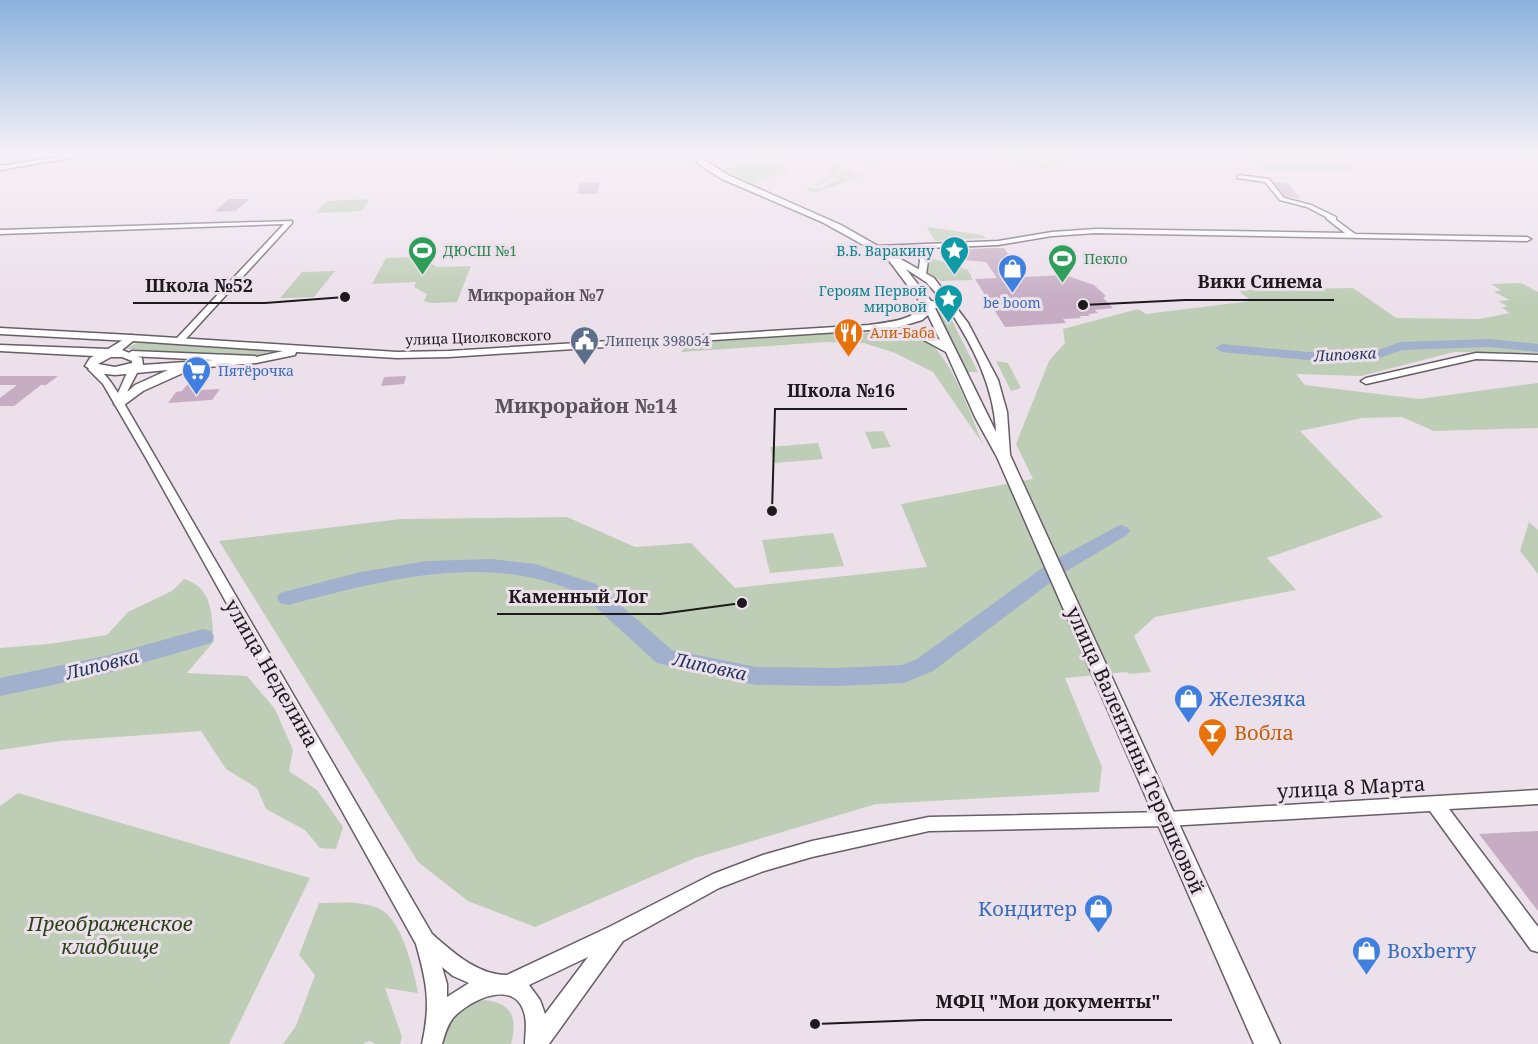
<svg xmlns="http://www.w3.org/2000/svg" width="1538" height="1044" font-family="'Noto Serif',serif">
	<style>
		.green { fill: #becdb6 }
		.lines { fill: none; stroke-linecap: round; stroke-linejoin: round }
		.river { fill: #a1b0cc; fill-rule: evenodd }
		.building { fill: #c6adc4 }
		.minor-casing { stroke: #675e67; stroke-width: 3 }
		.major-casing { stroke: #675e67; stroke-width: 3 }
		.minor { fill: #fff; fill-rule: evenodd }
		.major { fill: #fff; fill-rule: evenodd }
		.labels { text-anchor: middle; dominant-baseline: central; stroke-width: 6; stroke-linejoin: round; paint-order: stroke }
		.far-leisure-label { font-size: 14px; fill: #27864d; stroke: #ece0eb; text-anchor: start }
		.far-culture-label { font-size: 14px; fill: #0d838f; stroke: #ece0eb; text-anchor: end }
		.far-shop-label { font-size: 14px; fill: #366cbe; stroke: #ece0eb }
		.far-food-label { font-size: 14px; fill: #c56008; stroke: #ece0eb; text-anchor: start }
		.far-street-label { font-size: 14px; fill: #1d191c; stroke: #ece0eb }
		.far-service-label { font-size: 14px; fill: #4e5e75; stroke: #ece0eb; text-anchor: start }
		.far-water-label { font-size: 15px; font-style: italic; fill: #22375d; stroke: #ece0eb }
		.far-quarter-label { font-size: 16px; font-weight: bold; fill: #5a515a; stroke: #ece0eb }
		.water-label { font-size: 18px; font-style: italic; fill: #22375d; stroke: #ece0eb }
		.quarter-label { font-size: 20px; font-weight: bold; fill: #5a515a; stroke: #ece0eb }
		.near-street-label { font-size: 20px; fill: #1d191c; stroke: #ece0eb }
		.near-shop-label { font-size: 20px; fill: #366cbe; stroke: #ece0eb; text-anchor: start }
		.near-food-label { font-size: 20px; fill: #c56008; stroke: #ece0eb; text-anchor: start }
		.near-park-label { font-size: 20px; font-style: italic; fill: #2a441a; stroke: #ece0eb }
		.leader { fill: none; stroke: #1d191c; stroke-width: 2 }
		.callout-dot { fill: #1d191c; stroke: #ece0eb; stroke-width: 2 }
		.callout-label { font-size: 18px; text-anchor: middle; font-weight: bold; fill: #1d191c; stroke: #ece0eb; stroke-width: 6; stroke-linejoin: round; paint-order: stroke }
	</style>
	<rect width="100%" height="100%" fill="#ece0eb"/>
	<path class="green" d="M772 155 780 161 788 171 780 176 755 180 759 183 754 184 722 170Z
		M1003 155H1056L1065 161C1049 176 1019 163 1003 155Z
		M1254 155H1330L1356 171H1266Z
		M870 160H877L880 164 877 168 862 175 864 176 812 193 805 187 819 189 839 180 835 178 841 174 839 173 824 183 813 187 831 174 832 165H838L840 170 860 171 850 174 854 176 865 172 871 163H876Z
		M370 199 362 211 316 213 326 201Z
		M927 227 982 235 986 238 935 241Z
		M421 257 437 267 471 266 457 302 431 303 424 301 427 294 414 287 416 282 372 284 386 258Z
		M928 257 968 270 973 280 941 281 927 272Z
		M335 271 314 297 280 298 302 272Z
		M1521 283 1538 292V353L1454 352 1361 376 1296 374 1305 385 1419 399 1538 383V428L1434 431 1402 417 1362 418 1300 431 1383 517 1267 558 1296 590 1155 617 1134 636 1151 672 1129 674 1127 672 1065 678 1102 767 1099 792 876 804 695 858 535 927 468 901 418 862 219 541 401 519 567 517 635 547 691 543 735 588 927 567 901 504 1033 479 1016 444 1049 361 1065 343 1063 329 1138 309 1146 314 1251 301 1238 290 1353 288 1396 318 1480 319 1510 313 1502 308 1507 306 1498 301 1510 300 1494 292 1501 290 1491 284Z
		M936 307 946 309 978 372H966Z
		M895 332C903 334 914 335 922 338 951 352 970 415 983 444L933 372 895 353 864 343 826 342 681 352 689 343 839 333Z
		M140 341 273 350 259 355 243 357 126 349Z
		M996 361 1008 363 1021 388 1011 391Z
		M883 431 891 447 872 449 865 432Z
		M818 443 823 459 774 463 770 447Z
		M1529 522 1538 530V574L1520 551Z
		M833 533 844 566 770 573 762 540Z
		M184 579C214 588 211 615 214 641L187 673 247 676 275 709 293 750 289 771 317 790 343 827 336 849 320 848 305 830 266 809 257 788 226 769 201 731 60 741 0 750V648L49 644 107 635 128 612 172 591Z
		M18 793 310 878 229 1044H0V806Z
		M319 903C339 903 361 900 380 909 402 920 414 971 418 993L385 988 402 1037 400 1044H376L369 1041 363 1044H283L296 1026 315 975 299 955Z
		M483 1000C512 1002 518 1018 511 1044H443C447 1021 461 1006 483 1000Z"/>
	<g class="lines">
		<path class="river" d="M1489 339 1538 344V352L1489 347 1402 350 1380 358 1307 360 1222 352 1215 348 1222 344 1307 352 1378 350 1400 342Z
			M1120 525 1127 527 1130 531 1127 535 1063 573 933 671 904 683 837 686 756 685 665 665 657 663C639 647 621 630 603 614 595 607 587 597 578 593 487 551 380 581 288 605L280 603 277 598 280 593 361 572 427 561 491 559 535 564 596 584 672 650 756 667 837 668 902 665 917 659 1049 563Z
			M203 629 211 631 214 637 211 643 105 674 0 696V678L105 656Z"/>
	</g>
	<path class="building" d="M600 182 597 194H577L580 183Z
		M1274 182 1288 183 1299 198 1285 196Z
		M229 199H250L235 211 214 212Z
		M990 248H1004L1023 277 1065 275 1094 285 1106 296 1103 298 1113 308 1095 310 1098 313 1088 314 1090 316H1080L1081 318 1063 319 1066 323 1005 327 975 279 997 278 986 262 964 260 958 250Z
		M0 376H58L46 385H41L14 406H0V398L17 385H0Z
		M406 376 404 384 381 386 384 377Z
		M209 379 201 390 220 389 212 400 168 403 176 392 182 391 191 380Z
		M1538 831V911L1479 834Z"/>
	<g class="lines">
		<defs>
			<path id="minor" d="M1239 175 1269 179 1284 198 1311 205 1336 217V220L1355 234 1527 237 1531 239 1527 241 1096 233 1052 236 998 245 926 248 928 261 926 274 922 276 918 274 920 261 919 249 878 250 874 248 878 246 998 241 1052 232 1096 229 1345 233 1327 219 1326 217 1307 207 1280 200 1265 182 1237 178Z
				M292 221V223L183 342 180 343 176 340 177 338 284 224 0 234V230Z
				M0 328 131 335 135 338 131 341 0 334Z
				M132 351 255 356 260 359 255 362 129 356 127 354Z
				M1476 353 1538 355V361L1476 359 1366 384 1361 381 1366 378Z
				M93 366C104 371 111 382 118 393L127 373 124 369 126 367H132L137 373 128 390 125 405 432 934C453 952 477 975 507 975L609 927 713 874 763 855 812 841 929 817 1167 812 1538 790V804L1449 809 1538 927V952L1531 950 1430 811 1167 826 929 831 812 857 764 871 719 888 623 941 549 1044H525C525 1035 527 1025 525 1016 517 977 470 999 453 1018 447 1026 445 1034 442 1044H422C431 1004 427 983 416 944L146 458 103 384 88 369ZM588 957 545 1014 540 1000 529 985ZM442 967 453 976 469 983 447 997V984Z"/>
			<path id="major" d="M71 155H86L0 170V166Z
				M689 155H697L728 175 841 225 934 278 968 323 998 380 1007 412 1010 455 1280 1044H1254L997 457 975 417 946 352 922 339 886 332 885 329 449 357 397 358 296 352 295 355 256 363 184 369 183 373 143 391 120 408 114 404 135 385 168 370 115 375 97 373 85 366 90 358 94 356 0 351V345L108 349 131 335 397 352 449 351 869 325C890 322 908 321 924 307L887 258 822 222 722 179 700 165ZM906 269 926 282 944 302 931 301ZM935 308 949 309C973 346 994 387 996 432ZM928 315 940 340 929 334 896 328 922 320ZM133 341 283 351 256 357 143 365 142 358 122 350ZM111 357H122L132 361V363L115 367 98 364Z"/>
		</defs>
		<use href="#minor" class="minor-casing"/>
		<use href="#major" class="major-casing"/>
		<use href="#minor" class="minor"/>
		<use href="#major" class="major"/>
	</g>
	<linearGradient id="sky" x2="0" y2="1"><stop stop-color="#8bb2dd"/><stop offset="0.51" stop-color="#f6f1f6"/><stop offset="1" stop-color="#f6f1f6" stop-opacity="0"/></linearGradient>
	<rect width="1538" height="301" fill="url(#sky)"/>
	<defs>
		<symbol id="stadium-pin" viewBox="-11 -11 22 30"><path d="M0 17L-7.5 6A9.5 9.5 0 1 1 7.5 6Z" fill="#2e9e5b" stroke="#ece0eb"/><path d="M0-5a6.5 5 0 1 0 0 10a6.5 5 0 1 0 0-10ZM-3.5-1.8h7v3.6h-7Z" fill="#fff"/></symbol>
		<symbol id="sight-pin" viewBox="-11 -11 22 30"><path d="M0 17L-7.5 6A9.5 9.5 0 1 1 7.5 6Z" fill="#0f9aa8" stroke="#ece0eb"/><path d="M0-6L1.8-2.2L6-1.7L2.9 1.2L3.7 5.4L0 3.3L-3.7 5.4L-2.9 1.2L-6-1.7L-1.8-2.2Z" fill="#fff"/></symbol>
		<symbol id="shop-pin" viewBox="-11 -11 22 30"><path d="M0 17L-7.5 6A9.5 9.5 0 1 1 7.5 6Z" fill="#3f7fe0" stroke="#ece0eb"/><path d="M-5-2.5h2.3a2.7 3.5 0 0 1 5.4 0H5L5.5 6h-11ZM-1.5-2.5h3a1.5 2.3 0 0 0-3 0Z" fill="#fff"/></symbol>
		<symbol id="restaurant-pin" viewBox="-11 -11 22 30"><path d="M0 17L-7.5 6A9.5 9.5 0 1 1 7.5 6Z" fill="#e8710a" stroke="#ece0eb"/><path d="M-5-6h1v4h1v-4h1v4h1v-4h1v5L-1.5 .5V6h-2V.5L-5-1ZM5-6V6H3V1.5H1.5Q1.5-4 5-6Z" fill="#fff"/></symbol>
		<symbol id="civic-pin" viewBox="-11 -11 22 30"><path d="M0 17L-7.5 6A9.5 9.5 0 1 1 7.5 6Z" fill="#5c6f8a" stroke="#ece0eb"/><path d="M-.6-6.5H3V-4.5H.6V-3L4-1V1h2V6H-6V1h2V-1L-.6-3ZM-1.2 2.5V6h2.4V2.5Z" fill="#fff"/></symbol>
		<symbol id="supermarket-pin" viewBox="-11 -11 22 30"><path d="M0 17L-7.5 6A9.5 9.5 0 1 1 7.5 6Z" fill="#3f7fe0" stroke="#ece0eb"/><path d="M-6-5.5h2.5l.6 2H6L4.5 2H-2.5L-4.4-4H-6ZM-1.5 3.2a1.3 1.3 0 1 0 .1 0ZM3 3.2a1.3 1.3 0 1 0 .1 0Z" fill="#fff"/></symbol>
		<symbol id="bar-pin" viewBox="-11 -11 22 30"><path d="M0 17L-7.5 6A9.5 9.5 0 1 1 7.5 6Z" fill="#e8710a" stroke="#ece0eb"/><path d="M-6-5H6L.8 .8V4.5H3.5V6h-7V4.5H-.8V.8Z" fill="#fff"/></symbol>
	</defs>
	<g fill-rule="evenodd">
		<use href="#stadium-pin" x="406" y="234" width="33" height="45"/>
		<use href="#sight-pin" x="938" y="234" width="33" height="45"/>
		<use href="#stadium-pin" x="1046" y="242" width="33" height="45"/>
		<use href="#shop-pin" x="996" y="252" width="33" height="45"/>
		<use href="#sight-pin" x="932" y="282" width="33" height="45"/>
		<use href="#restaurant-pin" x="832" y="316" width="33" height="45"/>
		<use href="#civic-pin" x="568" y="324" width="33" height="45"/>
		<use href="#supermarket-pin" x="180" y="354" width="33" height="45"/>
		<use href="#shop-pin" x="1172" y="682" width="33" height="45"/>
		<use href="#bar-pin" x="1196" y="716" width="33" height="45"/>
		<use href="#shop-pin" x="1082" y="892" width="33" height="45"/>
		<use href="#shop-pin" x="1350" y="934" width="33" height="45"/>
	</g>
	<g class="labels">
		<g class="far-leisure-label">
			<text x="443" y="250">ДЮСШ №1</text>
			<text x="1084" y="258">Пекло</text>
		</g>
		<g class="far-culture-label">
			<text x="934" y="250">В.Б. Варакину</text>
			<text x="927" y="290">Героям Первой<tspan x="927" dy="16">мировой</tspan></text>
		</g>
		<g class="far-shop-label">
			<text x="1012" y="302">be boom</text>
			<text x="218" y="370" text-anchor="start">Пятёрочка</text>
		</g>
		<g class="far-food-label">
			<text x="870" y="332">Али-Баба</text>
		</g>
		<g class="far-street-label">
			<text transform="translate(478 337) rotate(-2)">улица Циолковского</text>
		</g>
		<g class="far-service-label">
			<text x="605" y="340">Липецк 398054</text>
		</g>
		<g class="far-water-label">
			<text transform="translate(1345 354) rotate(-3)">Липовка</text>
		</g>
		<g class="far-quarter-label">
			<text x="536" y="295">Микрорайон №7</text>
		</g>
		<g class="water-label">
			<text transform="translate(102 664) rotate(-14)">Липовка</text>
			<text transform="translate(710 666) rotate(12)">Липовка</text>
		</g>
		<g class="quarter-label">
			<text x="586" y="405">Микрорайон №14</text>
		</g>
		<g class="near-street-label">
			<text transform="translate(272 673) rotate(60)">улица Неделина</text>
			<text transform="translate(1136 750) rotate(66)">улица Валентины Терешковой</text>
			<text transform="translate(1351 787) rotate(-3)">улица 8 Марта</text>
		</g>
		<g class="near-shop-label">
			<text x="1209" y="698">Железяка</text>
			<text x="1077" y="908" text-anchor="end">Кондитер</text>
			<text x="1387" y="950">Boxberry</text>
		</g>
		<g class="near-food-label">
			<text x="1234" y="732">Вобла</text>
		</g>
		<g class="near-park-label">
			<text x="110" y="923">Преображенское<tspan x="110" dy="23">кладбище</tspan></text>
		</g>
	</g>
	<path class="leader" d="M1083 305L1185 300H1334M345 297L265 303H133M772 511L775 409H907M742 603L660 614H497M815 1024L923 1020H1172"/>
	<g class="callout-dot">
		<circle cx="1083" cy="305" r="6"/>
		<circle cx="345" cy="297" r="6"/>
		<circle cx="772" cy="511" r="6"/>
		<circle cx="742" cy="603" r="6"/>
		<circle cx="815" cy="1024" r="6"/>
	</g>
	<g class="callout-label">
		<text x="1260" y="288">Вики Синема</text>
		<text x="199" y="292">Школа №52</text>
		<text x="841" y="397">Школа №16</text>
		<text x="578" y="603">Каменный Лог</text>
		<text x="1048" y="1008">МФЦ "Мои документы"</text>
	</g>
</svg>
